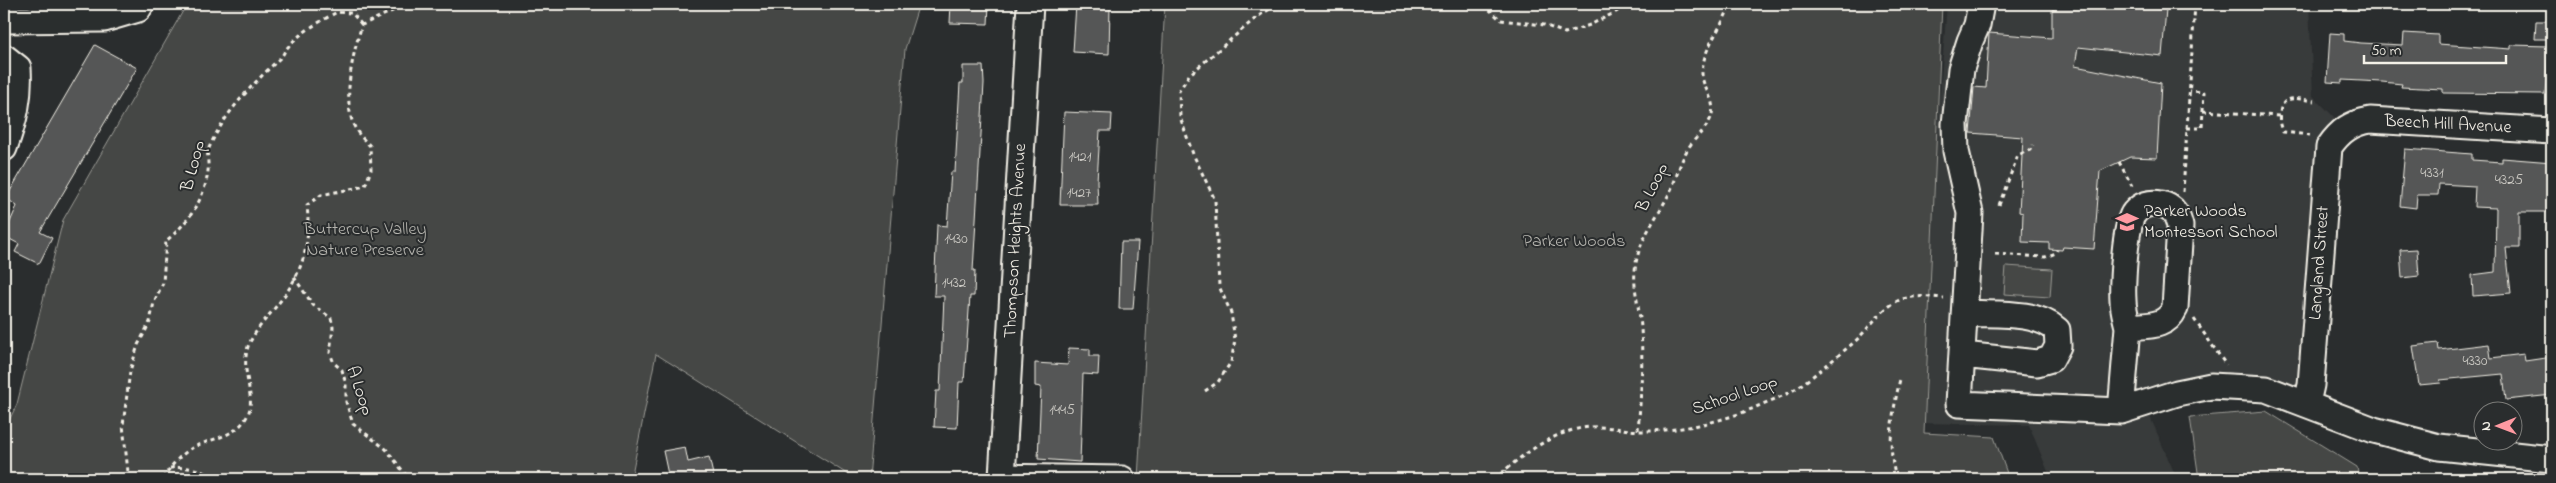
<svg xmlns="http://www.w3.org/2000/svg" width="2556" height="483" font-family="'Indie Flower',sans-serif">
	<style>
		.built { fill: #373a3a }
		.green { fill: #444645; stroke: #9c9c96 }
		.building { fill: #555756; stroke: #f4f1e8 }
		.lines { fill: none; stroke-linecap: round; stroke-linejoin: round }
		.minor-casing { stroke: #f4f1e8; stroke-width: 29 }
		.path { stroke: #f4f1e8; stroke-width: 3; stroke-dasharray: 4 4; stroke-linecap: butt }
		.minor { stroke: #2a2d2e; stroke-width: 25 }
		.labels { text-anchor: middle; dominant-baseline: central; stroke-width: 4; stroke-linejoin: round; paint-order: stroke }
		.number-label { font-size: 15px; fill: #cccac4 }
		.street-label { font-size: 18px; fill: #f4f1e8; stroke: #2a2d2e }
		.poi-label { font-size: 18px; fill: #f4f1e8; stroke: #2a2d2e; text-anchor: start }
		.park-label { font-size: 18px; fill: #b6b5af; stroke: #2a2d2e }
	</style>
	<rect width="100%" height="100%" fill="#2a2d2e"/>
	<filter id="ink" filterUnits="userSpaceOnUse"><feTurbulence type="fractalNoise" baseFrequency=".02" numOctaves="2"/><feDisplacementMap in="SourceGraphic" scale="10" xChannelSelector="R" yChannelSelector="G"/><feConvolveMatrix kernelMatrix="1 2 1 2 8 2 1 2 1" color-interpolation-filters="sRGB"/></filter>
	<g filter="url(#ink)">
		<path class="built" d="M1947 4H2309L2313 96 2346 129 2337 135 2307 403 2266 389 2145 405 2177 479H2051L2029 425 1917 423 1916 401Z"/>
		<path class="green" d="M187 4H919L905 49 869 479H855L656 354 631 479H4V431L17 404 63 220Z
			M1165 4H1942L1924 433 1994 437 2008 476 2017 479H1138Z
			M2006 266 2052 269 2050 297 2004 294Z
			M2266 411 2357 467 2359 479H2199L2190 417Z"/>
		<path class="building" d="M951 4H989L988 24 950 23Z
			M1076 4 1110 6 1109 54 1073 52Z
			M2065 4H2157L2156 9H2166L2162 56 2078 47 2075 66 2161 83 2157 158 2130 157 2100 171 2094 249 2063 247 2062 250 2049 249V243L2022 242 2023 213 2019 212 2023 137 1970 133 1974 87 1986 88 1989 33 2052 38V10Z
			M2536 21H2551V39H2535Z
			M2330 33 2344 34V41L2361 43 2403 45 2404 33 2438 35V44L2511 49V45L2548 46 2545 94 2443 93V89L2401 87 2402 84 2382 82 2342 80V83L2327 82Z
			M95 45 137 68 40 232 52 238 39 264 15 252 19 244 4 236 17 206 6 198Z
			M963 66H983L984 83 973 271H975L974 296H970L964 382H959L957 428 934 427 936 391H940L944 296H934L937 225 947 226 951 172H955L960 83H963Z
			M1064 112 1112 114 1111 131H1100L1097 181 1098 205H1060Z
			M2405 149 2472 154V160L2502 162V158L2552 162V212H2519V248H2506L2511 293 2473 296 2472 275 2495 272 2496 208 2474 207 2475 186 2439 184 2438 195H2417L2416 208 2400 206Z
			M1121 242H1138L1133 309H1119Z
			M2417 249 2419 276 2402 278 2400 250Z
			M2438 343 2439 350 2489 344 2491 358 2524 354 2525 361 2552 357V395L2506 400 2503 374 2440 380 2441 383 2419 385 2413 346Z
			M1069 348 1090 349V356H1099L1098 375 1083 374 1080 462 1038 459 1041 387 1035 386V363L1068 365Z
			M685 447 688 462 709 457 714 479H669L663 451Z"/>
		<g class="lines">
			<defs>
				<path id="minor" d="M1030 4 1002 477 1122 479
					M1981 4 1977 25 1970 41 1961 69 1955 124 1956 151 1970 213 1959 404 2121 411 2177 393 2211 386 2266 389 2374 430 2439 447 2552 459
					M4 20 104 19 138 9 141 4
					M4 57 18 68C20 98 14 121 4 148
					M1963 355 2037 363 2051 359 2058 346 2057 330C2035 310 1995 315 1966 313
					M2307 403 2311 385 2329 147C2340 131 2351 123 2370 120L2552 131
					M2121 411 2128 327C2148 325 2166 328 2175 308L2180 226C2177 215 2174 207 2161 204 2151 202 2141 204 2134 213 2125 223 2122 285 2123 300 2123 309 2126 318 2128 327"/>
			</defs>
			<use href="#minor" class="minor-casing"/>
			<path class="path" d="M1483 4 1501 20 1544 25 1565 33 1590 25 1616 12 1626 4
				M2157 5 2195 9
				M2203 111 2279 116
				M2187 128H2202L2204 92 2190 91
				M2310 135 2283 132C2279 125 2279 120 2280 113 2282 93 2300 99 2314 101
				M2119 162 2132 186
				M2183 192 2195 4
				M1999 205 2018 155 2030 150 2033 145
				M1995 254 2045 257 2056 253 2057 250
				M294 277 313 305 331 318 333 327 330 353 334 363 342 370 346 384V402L353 424 386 449 409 479
				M2194 319 2226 365
				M1205 391 1218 382 1231 362 1235 340 1231 313 1219 286 1215 200 1193 154 1180 117 1179 91 1189 75 1257 17 1278 4
				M1638 430C1641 396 1643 362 1641 328 1640 310 1633 289 1635 271 1637 241 1657 218 1670 192 1677 177 1680 161 1689 147 1695 138 1705 130 1710 120 1719 100 1702 91 1702 73 1703 46 1723 28 1730 4
				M170 468C183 467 203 467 211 479
				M126 479 128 472 123 425 130 371 138 345 150 322 154 302 163 283 166 241C188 223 205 199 208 171 209 164 206 155 209 148 225 112 251 86 279 59 283 56 284 51 288 47 299 33 321 21 337 12L352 13 362 25
				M163 479C170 466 181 454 194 447 212 438 235 437 246 418 259 398 238 372 249 344 256 329 268 317 278 304 303 273 311 244 307 205L321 195 365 186 371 170 370 146C366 141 360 137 357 131 340 106 353 52 362 25L399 8 444 4
				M1495 479C1519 457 1549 434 1582 428 1605 424 1628 432 1650 431 1684 430 1723 421 1754 408 1766 402 1780 398 1792 391 1813 377 1833 360 1852 344 1868 331 1881 307 1902 299 1916 295 1930 297 1944 298
				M1503 479 1505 470
				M1896 479C1887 443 1892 415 1900 379"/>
			<use href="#minor" class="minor"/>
		</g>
	</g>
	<defs>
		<symbol id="school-bare" viewBox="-9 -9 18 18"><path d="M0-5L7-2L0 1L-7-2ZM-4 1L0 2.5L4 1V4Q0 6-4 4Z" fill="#ff9aa2" stroke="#2a2d2e" stroke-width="2.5" paint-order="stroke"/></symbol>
	</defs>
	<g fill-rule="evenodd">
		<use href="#school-bare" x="2111" y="206" width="32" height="32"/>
	</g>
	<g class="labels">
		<g class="number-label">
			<text x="1080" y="157">1421</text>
			<text x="2432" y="173">4331</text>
			<text x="2509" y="180">4325</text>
			<text x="1079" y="193">1427</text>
			<text x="956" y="239">1430</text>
			<text x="954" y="283">1432</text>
			<text x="2475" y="361">4330</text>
			<text x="1062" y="410">1445</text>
		</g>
		<g class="street-label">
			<text transform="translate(2448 125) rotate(3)">Beech Hill Avenue</text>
			<text transform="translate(194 166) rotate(-75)">B Loop</text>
			<text transform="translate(1653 188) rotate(-64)">B Loop</text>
			<text transform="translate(1016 241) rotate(-87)">Thompson Heights Avenue</text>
			<text transform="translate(2320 263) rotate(-86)">Langland Street</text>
			<text transform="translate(359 391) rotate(71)">A Loop</text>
			<text transform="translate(1735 396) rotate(-19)">School Loop</text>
		</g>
		<g class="poi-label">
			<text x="2144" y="212">Parker Woods<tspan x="2144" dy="21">Montessori School</tspan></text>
		</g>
		<g class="park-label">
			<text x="365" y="230">Buttercup Valley<tspan x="365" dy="21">Nature Preserve</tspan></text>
			<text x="1574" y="242">Parker Woods</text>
		</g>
	</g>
	<rect width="2556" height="483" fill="none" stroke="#2a2d2e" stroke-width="20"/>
	<rect x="10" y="10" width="2536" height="463" fill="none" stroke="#f4f1e8" stroke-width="2" filter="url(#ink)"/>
	<g transform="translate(2498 426) rotate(269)"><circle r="24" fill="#2a2d2e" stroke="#7b7b78"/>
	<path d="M0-4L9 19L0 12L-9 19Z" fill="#ff9aa2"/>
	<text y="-8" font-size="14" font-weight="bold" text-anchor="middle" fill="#f4f1e8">N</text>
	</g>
	<path d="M2364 55v8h142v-8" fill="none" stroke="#f4f1e8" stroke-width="2.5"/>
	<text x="2371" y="55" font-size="15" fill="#f4f1e8" stroke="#2a2d2e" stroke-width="4" paint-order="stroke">50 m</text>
</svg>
